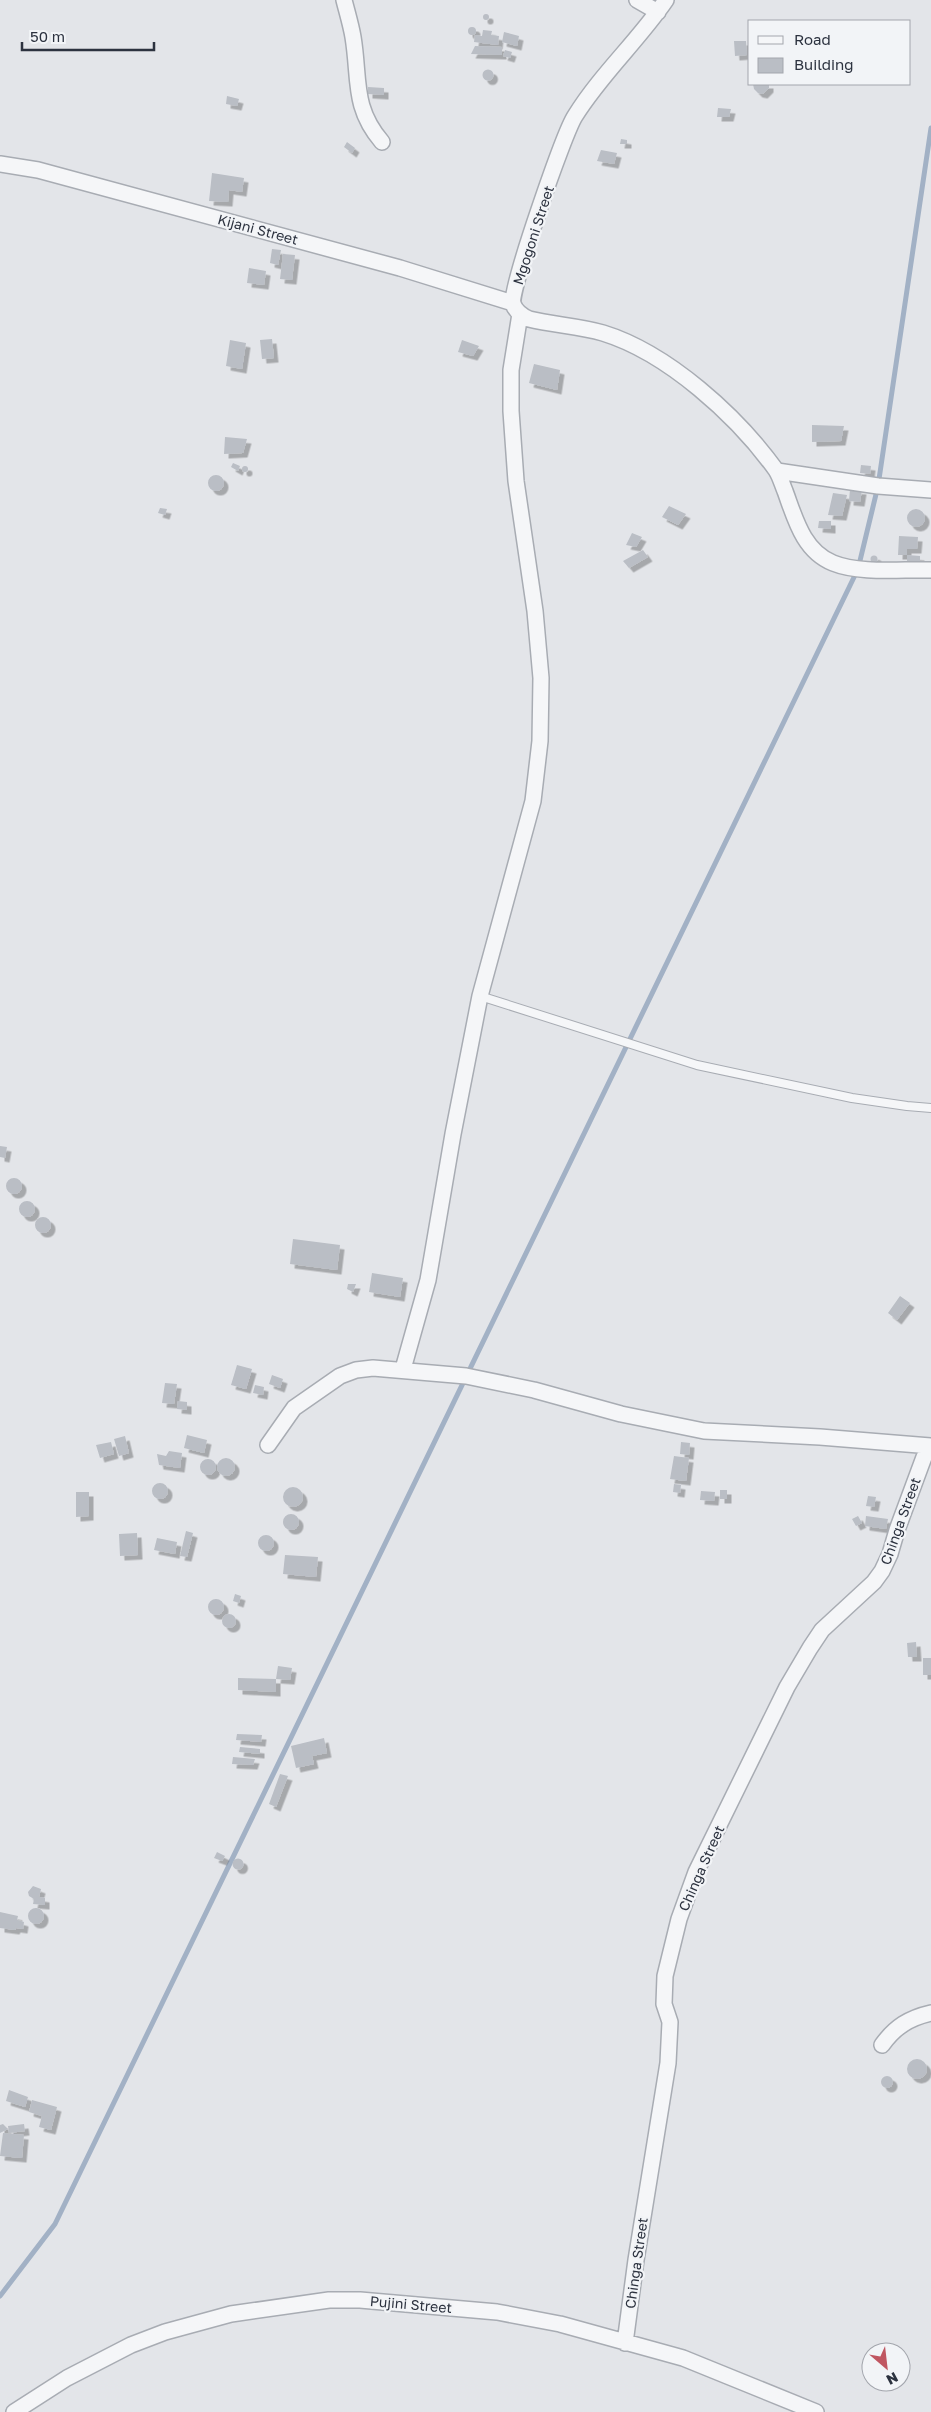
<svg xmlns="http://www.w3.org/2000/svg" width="931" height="2412" font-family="'Golos Text',sans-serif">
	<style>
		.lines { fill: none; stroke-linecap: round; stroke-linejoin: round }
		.stream { stroke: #a2b1c5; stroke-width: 5 }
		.building { fill: #babec5; filter: url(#shadow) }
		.lane-casing { stroke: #a8acb3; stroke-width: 10 }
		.street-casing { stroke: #a8acb3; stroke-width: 18 }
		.lane { stroke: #f5f6f8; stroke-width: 8 }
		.street { stroke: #f5f6f8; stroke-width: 15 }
		.labels { text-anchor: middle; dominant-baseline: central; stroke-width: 4.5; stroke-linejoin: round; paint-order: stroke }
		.street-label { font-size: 14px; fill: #2c323f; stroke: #f2f4f7 }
	</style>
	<defs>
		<filter id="shadow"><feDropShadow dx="4.5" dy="4.5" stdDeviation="0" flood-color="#0004"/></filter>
	</defs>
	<rect width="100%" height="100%" fill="#e3e5e9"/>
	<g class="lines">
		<path class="stream" d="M0 2296 55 2224 858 569 878 486 931 128"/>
	</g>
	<path class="building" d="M483 17a3 3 0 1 1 6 0a3 3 0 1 1-6 0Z
		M468 31a4 4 0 1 1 8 0a4 4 0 1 1-8 0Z
		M483 30 492 31 491 35 499 36 498 45 474 42 475 35 482 36Z
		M504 32 519 36 517 46 502 42Z
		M734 41H746L747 55 735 56Z
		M475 46 502 47V55L471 54Z
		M505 50 512 52 510 58 503 56Z
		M482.5 75a5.5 5.5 0 1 1 11 0a5.5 5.5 0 1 1-11 0Z
		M753 84H769V88L763 94 758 93 754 89Z
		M368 87 384 88V95L368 94Z
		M227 96 239 99 237 106 226 104Z
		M718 108 731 109 729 117H717Z
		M621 139 627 140V144H620Z
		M347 142 355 148 352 153 344 147Z
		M601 150 617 153 614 164 597 161Z
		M212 173 244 178 242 192 229 190 228 202 209 201Z
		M272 249 281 250 278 265 270 263Z
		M283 254 295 255 292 280 280 279Z
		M249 268 266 271 264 285 247 283Z
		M272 339 274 358 262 359 260 340Z
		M230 340 246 343 242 369 226 366Z
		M462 340 479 346 473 356 458 352Z
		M534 364 560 370 557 390 529 383Z
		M812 425 844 426 841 441 812 442Z
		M225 437 247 439 243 453 224 454Z
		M233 463 240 466 238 471 231 467Z
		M861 465 871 466 870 474 860 473Z
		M242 469a3 3 0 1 1 6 0a3 3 0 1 1-6 0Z
		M208 483a8 8 0 1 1 16 0a8 8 0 1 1-16 0Z
		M850 489 862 490 860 502 849 501Z
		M833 493 847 495 842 516 828 515Z
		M669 506 686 514 678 525 662 517Z
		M160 508 167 509 165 515 158 513Z
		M907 518a9 9 0 1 1 18 0a9 9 0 1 1-18 0Z
		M819 521H831V529L818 528Z
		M632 533 642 537 636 547 626 545Z
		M899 536 918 537 917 549H907V555H898Z
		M643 550 648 557 629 568 623 561Z
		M907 555 920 556V566H907Z
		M870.5 559a3.5 3.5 0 1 1 7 0a3.5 3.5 0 1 1-7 0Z
		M0 1146 7 1147 5 1158 0 1157Z
		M6 1186a8 8 0 1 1 16 0a8 8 0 1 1-16 0Z
		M19 1209a8 8 0 1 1 16 0a8 8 0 1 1-16 0Z
		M35 1225a8 8 0 1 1 16 0a8 8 0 1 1-16 0Z
		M293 1239 340 1245 337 1270 290 1264Z
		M372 1273 403 1278 400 1297 369 1292Z
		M348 1284H356L353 1292 347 1289Z
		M900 1296 910 1303 897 1320 888 1313Z
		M237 1365 252 1369 246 1389 231 1385Z
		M272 1375 283 1379 280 1388 269 1384Z
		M165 1383 177 1384 174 1404 162 1403Z
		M255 1385 264 1387 263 1395 253 1393Z
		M178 1401 187 1402V1410L177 1409Z
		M187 1435 207 1440 204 1453 184 1448Z
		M125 1436 129 1453 119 1456 114 1439Z
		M111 1442 114 1454 100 1458 96 1445Z
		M681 1442 690 1443 689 1455 680 1454Z
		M169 1451 182 1453 180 1468 159 1465 157 1454 166 1456Z
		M674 1456 689 1458 686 1481 670 1479Z
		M217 1467a9 9 0 1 1 18 0a9 9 0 1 1-18 0Z
		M200 1467a8 8 0 1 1 16 0a8 8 0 1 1-16 0Z
		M152 1491a8 8 0 1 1 16 0a8 8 0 1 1-16 0Z
		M674 1484 681 1485 680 1493 673 1492Z
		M283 1497a10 10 0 1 1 20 0a10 10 0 1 1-20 0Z
		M720 1490H727V1499H720Z
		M701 1491 715 1492 714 1501 700 1500Z
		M76 1492H89V1516L76 1517Z
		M868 1496 876 1497 874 1507 866 1506Z
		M283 1522a8 8 0 1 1 16 0a8 8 0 1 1-16 0Z
		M858 1516 862 1523 856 1526 852 1519Z
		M866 1516 888 1519 886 1529 865 1526Z
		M186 1531 193 1533 187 1557 180 1556Z
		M137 1533 138 1555 120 1556 119 1534Z
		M258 1543a8 8 0 1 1 16 0a8 8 0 1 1-16 0Z
		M157 1538 177 1542 175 1554 154 1550Z
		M285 1555 318 1557 316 1577 283 1574Z
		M235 1594 241 1596 239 1603 233 1601Z
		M208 1607a8 8 0 1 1 16 0a8 8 0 1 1-16 0Z
		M222 1621a7 7 0 1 1 14 0a7 7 0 1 1-14 0Z
		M916 1642 917 1657H908L907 1643Z
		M923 1658H931V1675H923Z
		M278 1666 292 1668 290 1680 276 1679Z
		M238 1678 276 1679V1692L238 1690Z
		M237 1734 262 1735 261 1742 236 1740Z
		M324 1738 327 1753 312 1756 314 1764 296 1768 291 1746Z
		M240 1747 260 1749V1754L239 1752Z
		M233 1757 255 1759 253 1765 232 1764Z
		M280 1774 288 1776 276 1807 269 1804Z
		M217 1852 225 1856 222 1861 214 1858Z
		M232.5 1864a5.5 5.5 0 1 1 11 0a5.5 5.5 0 1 1-11 0Z
		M33 1886 41 1889 39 1897 45 1898V1905L33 1904 34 1899 29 1896 28 1892Z
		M28 1916a8 8 0 1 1 16 0a8 8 0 1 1-16 0Z
		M0 1912 18 1916 17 1920 24 1922 23 1929 16 1928 15 1930 0 1928Z
		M907 2069a10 10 0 1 1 20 0a10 10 0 1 1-20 0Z
		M881 2082a6 6 0 1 1 12 0a6 6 0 1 1-12 0Z
		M9 2090 28 2097 25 2107 6 2101Z
		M32 2100 57 2107 51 2130 39 2127 42 2116 29 2112Z
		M3 2124 8 2129 0 2133V2125Z
		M24 2124 25 2131 9 2133 8 2126Z
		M3 2133 24 2135 22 2158 0 2156Z"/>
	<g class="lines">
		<defs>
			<path id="lane" d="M480 996 697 1065 852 1098 907 1106 931 1108"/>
			<path id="street" d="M344 0C347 12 351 25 353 37 360 79 352 107 382 142
				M637 0 658 12
				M666 0C638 41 601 74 575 116 564 133 509 291 513 304 516 312 522 316 529 319 553 325 580 326 603 333 668 353 737 416 776 470 780 476 782 484 785 491 795 518 803 551 833 563 860 574 902 569 931 570
				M0 164 38 170 400 268 513 303
				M777 471 878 486 931 490
				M403 1369 428 1280 453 1134 480 996 533 801 540 741 541 678 535 611 516 481 511 411V370L520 314
				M268 1445 294 1408 340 1376 356 1370 373 1368 466 1376 534 1390 621 1414 704 1431 820 1437 931 1446
				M882 2045C895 2027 909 2018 931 2013
				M625 2343 636 2260 668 2063 670 2022 664 2004 665 1976 679 1919 696 1872 787 1687 810 1648 822 1630 874 1582 882 1571 890 1554 897 1530 924 1457 931 1448
				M14 2412 67 2378 131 2345 165 2332 231 2314 329 2300H360L497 2312 560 2324 683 2358 816 2412"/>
		</defs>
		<use href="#lane" class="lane-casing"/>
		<use href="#street" class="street-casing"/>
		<use href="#lane" class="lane"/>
		<use href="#street" class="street"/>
	</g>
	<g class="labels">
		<g class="street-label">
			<text transform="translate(258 229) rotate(15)">Kijani Street</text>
			<text transform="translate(533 235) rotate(-72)">Mgogoni Street</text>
			<text transform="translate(900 1521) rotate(-70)">Chinga Street</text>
			<text transform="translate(701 1868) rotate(-66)">Chinga Street</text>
			<text transform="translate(636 2263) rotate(-82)">Chinga Street</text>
			<text transform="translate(411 2304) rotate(5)">Pujini Street</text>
		</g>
	</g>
	<rect x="748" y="20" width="162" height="65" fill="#f2f4f7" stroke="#a3a6ad"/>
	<rect x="758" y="36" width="25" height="8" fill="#f5f6f8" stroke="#a3a6ad"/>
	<text x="794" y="45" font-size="15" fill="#2c323f">Road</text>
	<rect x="758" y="58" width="25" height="15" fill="#babec5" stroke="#a3a6ad"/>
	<text x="794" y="70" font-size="15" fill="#2c323f">Building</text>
	<g transform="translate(886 2367) rotate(152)"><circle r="24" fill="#f2f4f7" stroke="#a3a6ad"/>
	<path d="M0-4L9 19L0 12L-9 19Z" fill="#c05661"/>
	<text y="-8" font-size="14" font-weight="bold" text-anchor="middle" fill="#2c323f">N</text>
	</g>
	<path d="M22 42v8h132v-8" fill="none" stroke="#2c323f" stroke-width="2.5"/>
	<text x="30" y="42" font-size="15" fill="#2c323f" stroke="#f2f4f7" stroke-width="4" paint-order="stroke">50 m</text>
</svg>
